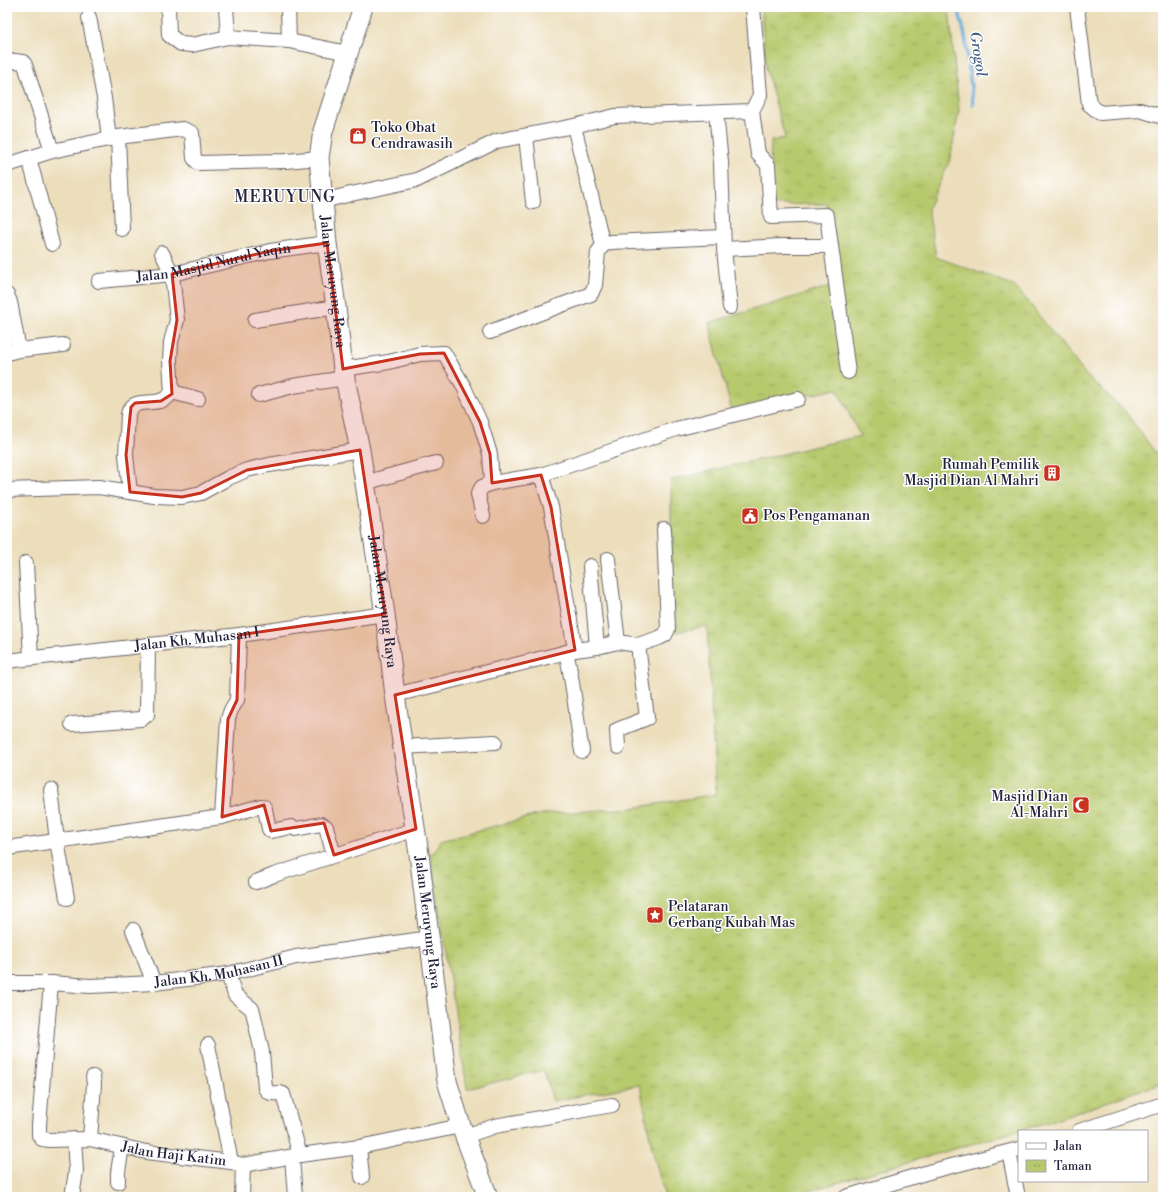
<svg xmlns="http://www.w3.org/2000/svg" width="1170" height="1204" font-family="'Libre Bodoni',serif">
	<style>
		.park { fill: url(#park-tufts); stroke: #6c7654 }
		.lines { fill: none; stroke-linecap: round; stroke-linejoin: round }
		.stream { stroke: #64a8d9; stroke-width: 3.5 }
		.street-casing { stroke: #696468; stroke-width: 16 }
		.secondary-casing { stroke: #696468; stroke-width: 21 }
		.street { stroke: #fff; stroke-width: 14 }
		.secondary { stroke: #fff; stroke-width: 19 }
		.marked { fill: #c8321e; fill-opacity: 0.2; stroke: #c8321e; stroke-width: 3; stroke-linejoin: round }
		.labels { text-anchor: middle; dominant-baseline: central; stroke-width: 3; stroke-linejoin: round; paint-order: stroke }
		.poi-label { font-size: 14px; fill: #22223b; stroke: #fff; text-anchor: start }
		.street-label { font-size: 14px; fill: #22223b; stroke: #fff }
		.water-label { font-size: 15px; font-style: italic; fill: #405e82; stroke: #fff }
		.quarter-label { font-size: 16px; letter-spacing: 1px; fill: #22223b; stroke: #fff }
	</style>
	<defs>
		<pattern id="park-tufts" width="24" height="20" patternUnits="userSpaceOnUse"><rect width="24" height="20" fill="#b7c96d"/><path d="M3 7l-1-3M5 7V3M7 7l1-3M15 17l-1-3M17 17v-4M19 17l1-3" fill="none" stroke="#9dac5f"/></pattern>
	</defs>
	<rect width="100%" height="100%" fill="#fff"/>
	<filter id="ink" filterUnits="userSpaceOnUse"><feTurbulence type="fractalNoise" baseFrequency=".025" numOctaves="2"/><feDisplacementMap in="SourceGraphic" scale="8" xChannelSelector="R" yChannelSelector="G"/><feConvolveMatrix kernelMatrix="1 2 1 2 8 2 1 2 1" color-interpolation-filters="sRGB"/></filter>
	<filter id="wash" filterUnits="userSpaceOnUse"><feTurbulence type="fractalNoise" baseFrequency=".012" numOctaves="4" result="noise"/><feDisplacementMap in="SourceGraphic" scale="16" xChannelSelector="R" yChannelSelector="G"/><feGaussianBlur stdDeviation="0.9" result="paint"/><feColorMatrix in="noise" values="0 0 0 0 0 0 0 0 0 0 0 0 0 0 0 0 0 1.4 0 .05"/><feComposite in="paint" operator="in"/></filter>
	<g filter="url(#wash)">
		<rect width="100%" height="100%" fill="#ecdebb"/>
		<path class="park" d="M761 7H949L959 111 950 160 928 208 936 257 1013 285 1026 299 1086 375 1124 410 1163 463V1084L1140 1090 1062 1118 788 1197H665L652 1149 640 1085 553 1101 544 1070 467 1089 461 1049 430 853 435 852V849L441 840 541 814 632 808 716 794 707 626 671 633V480L860 436 837 389 732 412 709 323 837 284 827 204 769 205 771 141 785 138 766 69Z"/>
		<g class="lines">
			<path class="stream" d="M958 7 965 36 973 104"/>
		</g>
	</g>
	<g filter="url(#ink)">
		<g class="lines">
			<defs>
				<g id="street">
					<path d="M168 7 169 35 181 44 192 45 228 37 289 41 348 53"/>
					<path d="M226 7 228 37"/>
					<path d="M288 7 289 41"/>
					<path d="M1077 7 1089 104 1100 113 1140 110 1163 117"/>
					<path d="M89 17 104 98 109 139"/>
					<path d="M7 63 15 61 23 62 25 65 52 151"/>
					<path d="M752 111 758 154 768 165 771 217 826 215 827 216 848 372"/>
					<path d="M716 113 721 162 724 249 730 307"/>
					<path d="M574 126 603 245"/>
					<path d="M526 136 533 202"/>
					<path d="M118 137 122 229"/>
					<path d="M29 158 52 244"/>
					<path d="M7 165 52 151 118 137 183 129 192 133 194 158 198 163 286 161 319 158"/>
					<path d="M323 201 351 194 417 180 497 141 574 126 615 116 752 111 760 95 753 7"/>
					<path d="M724 249 783 246H831"/>
					<path d="M162 253 172 274 177 320 171 342 170 361 172 392 198 399"/>
					<path id="s1" d="M99 281 172 274 270 251 327 243"/>
					<path d="M7 295 10 302 19 350"/>
					<path d="M255 320 336 307"/>
					<path d="M490 332 591 294 595 285 598 252 603 245 611 242 723 237"/>
					<path d="M7 353 19 350 63 345"/>
					<path d="M343 369 389 362 420 354 444 353 463 385 480 422 490 454 492 483"/>
					<path d="M259 395 293 386 345 378"/>
					<path d="M541 475 551 507 575 650"/>
					<path d="M364 483 436 463"/>
					<path d="M7 490 99 487 154 496 182 497 201 493 228 478 247 470 269 465 360 450"/>
					<path d="M130 492 126 455 128 414C129 412 129 409 131 408 138 397 162 409 172 392"/>
					<path d="M483 516 478 494 482 487 492 483 541 475 676 429 798 399"/>
					<path d="M608 559 618 642"/>
					<path d="M26 563 31 658"/>
					<path d="M590 566 597 647"/>
					<path d="M566 652C574 684 576 718 582 751"/>
					<path id="s2" d="M7 661 239 635 385 614"/>
					<path d="M395 695 575 650 597 647 618 642 638 645 659 638 665 635 668 629 664 529"/>
					<path d="M72 724 141 719 147 715 148 645"/>
					<path d="M402 747 495 742"/>
					<path d="M618 747 617 730 647 718 638 645"/>
					<path d="M51 790 57 841 67 898"/>
					<path d="M222 817 228 719 231 710 237 700 239 635"/>
					<path d="M7 848 222 817 261 806 264 807 265 809 269 829 271 831 291 827 296 829 321 824 326 827 334 855"/>
					<path d="M256 882 274 875 416 829"/>
					<path d="M133 930 154 983"/>
					<path d="M228 974 235 995 252 1009 253 1012 262 1052 265 1088C271 1097 275 1091 283 1094L300 1155"/>
					<path id="s3" d="M7 983H51L90 986 154 983 228 974 296 957 430 938"/>
					<path id="s4" d="M51 983 39 1125V1135L42 1139 50 1140 90 1139 146 1152 231 1162 243 1165 300 1155 359 1147 461 1126"/>
					<path d="M208 1045 231 1162"/>
					<path d="M1079 1131 1163 1104"/>
					<path d="M465 1136 495 1126 612 1105"/>
					<path d="M90 1139 94 1084 93 1077"/>
					<path d="M359 1147 362 1177"/>
					<path d="M1009 1152 1018 1197"/>
					<path d="M292 1157 295 1197"/>
					<path d="M118 1182V1172L122 1147"/>
					<path d="M72 1197 76 1171 74 1139"/>
					<path d="M242 1197 243 1165"/>
					<path d="M846 1197 932 1171 1019 1149"/>
				</g>
				<g id="secondary">
					<path id="s5" d="M363 7 323 131 319 158 327 243 336 307 343 369 360 450 385 614 395 695 419 854 447 1081 461 1126 488 1197"/>
				</g>
			</defs>
			<use href="#street" class="street-casing"/>
			<use href="#secondary" class="secondary-casing"/>
			<use href="#street" class="street"/>
			<use href="#secondary" class="secondary"/>
		</g>
	</g>
	<path class="marked" d="M327 243 343 369 420 354 444 353 480 422 490 454 492 483 541 475 551 507 575 650 395 695 416 829 334 855 324 823 271 831 264 805 222 817 228 719 237 700 239 635 385 614 360 450 247 470 201 493 182 497 130 492 126 455 131 407 135 403 161 401 172 394 170 361 177 320 172 274 270 251Z"/>
	<defs>
		<symbol id="shop-square" viewBox="-11 -11 22 22"><rect x="-9" y="-9" width="18" height="18" rx="4" fill="#c8321e" stroke="#fff"/><path d="M-5-2.5h2.3a2.7 3.5 0 0 1 5.4 0H5L5.5 6h-11ZM-1.5-2.5h3a1.5 2.3 0 0 0-3 0Z" fill="#fff"/></symbol>
		<symbol id="building-square" viewBox="-11 -11 22 22"><rect x="-9" y="-9" width="18" height="18" rx="4" fill="#c8321e" stroke="#fff"/><path d="M-4-6H4V6H1V3H-1V6H-4ZM-2.5-4.3h1.7v1.8h-1.7ZM.8-4.3h1.7v1.8H.8ZM-2.5-1h1.7V.8h-1.7ZM.8-1h1.7V.8H.8Z" fill="#fff"/></symbol>
		<symbol id="civic-square" viewBox="-11 -11 22 22"><rect x="-9" y="-9" width="18" height="18" rx="4" fill="#c8321e" stroke="#fff"/><path d="M-.6-6.5H3V-4.5H.6V-3L4-1V1h2V6H-6V1h2V-1L-.6-3ZM-1.2 2.5V6h2.4V2.5Z" fill="#fff"/></symbol>
		<symbol id="mosque-square" viewBox="-11 -11 22 22"><rect x="-9" y="-9" width="18" height="18" rx="4" fill="#c8321e" stroke="#fff"/><path d="M3.5-4.9A6 6 0 1 0 3.5 4.9A5 5 0 1 1 3.5-4.9Z" fill="#fff"/></symbol>
		<symbol id="sight-square" viewBox="-11 -11 22 22"><rect x="-9" y="-9" width="18" height="18" rx="4" fill="#c8321e" stroke="#fff"/><path d="M0-6L1.8-2.2L6-1.7L2.9 1.2L3.7 5.4L0 3.3L-3.7 5.4L-2.9 1.2L-6-1.7L-1.8-2.2Z" fill="#fff"/></symbol>
	</defs>
	<g fill-rule="evenodd">
		<use href="#shop-square" x="348" y="126" width="20" height="20"/>
		<use href="#building-square" x="1042" y="463" width="20" height="20"/>
		<use href="#civic-square" x="740" y="506" width="20" height="20"/>
		<use href="#mosque-square" x="1071" y="795" width="20" height="20"/>
		<use href="#sight-square" x="645" y="905" width="20" height="20"/>
	</g>
	<g class="labels">
		<g class="poi-label">
			<text x="371" y="128">Toko Obat<tspan x="371" dy="16">Cendrawasih</tspan></text>
			<text x="1039" y="465" text-anchor="end">Rumah Pemilik<tspan x="1039" dy="16">Masjid Dian Al Mahri</tspan></text>
			<text x="763" y="516">Pos Pengamanan</text>
			<text x="1068" y="797" text-anchor="end">Masjid Dian<tspan x="1068" dy="16">Al-Mahri</tspan></text>
			<text x="668" y="907">Pelataran<tspan x="668" dy="16">Gerbang Kubah Mas</tspan></text>
		</g>
		<g class="street-label">
			<text stroke="none"><textPath href="#s1" startOffset="116">Jalan Masjid Nurul Yaqin</textPath></text>
			<text stroke="none"><textPath href="#s5" startOffset="282">Jalan Meruyung Raya</textPath></text>
			<text stroke="none"><textPath href="#s5" startOffset="606">Jalan Meruyung Raya</textPath></text>
			<text stroke="none"><textPath href="#s2" startOffset="191">Jalan Kh. Muhasan I</textPath></text>
			<text stroke="none"><textPath href="#s5" startOffset="930">Jalan Meruyung Raya</textPath></text>
			<text stroke="none"><textPath href="#s3" startOffset="213">Jalan Kh. Muhasan II</textPath></text>
			<text stroke="none"><textPath href="#s4" startOffset="291">Jalan Haji Katim</textPath></text>
		</g>
		<g class="water-label">
			<text transform="translate(978 54) rotate(81)">Grogol</text>
		</g>
		<g class="quarter-label">
			<text x="285" y="197">MERUYUNG</text>
		</g>
	</g>
	<rect width="1170" height="1204" fill="none" stroke="#fff" stroke-width="24"/>
	<rect x="1018" y="1130" width="130" height="52" fill="#ffffff" stroke="#a7a7b1"/>
	<rect x="1026" y="1143" width="20" height="6" fill="#ffffff" stroke="#a7a7b1"/>
	<text x="1054" y="1150" font-size="12" fill="#22223b">Jalan</text>
	<rect x="1026" y="1160" width="20" height="12" fill="url(#park-tufts)" stroke="#a7a7b1"/>
	<text x="1054" y="1170" font-size="12" fill="#22223b">Taman</text>
</svg>
